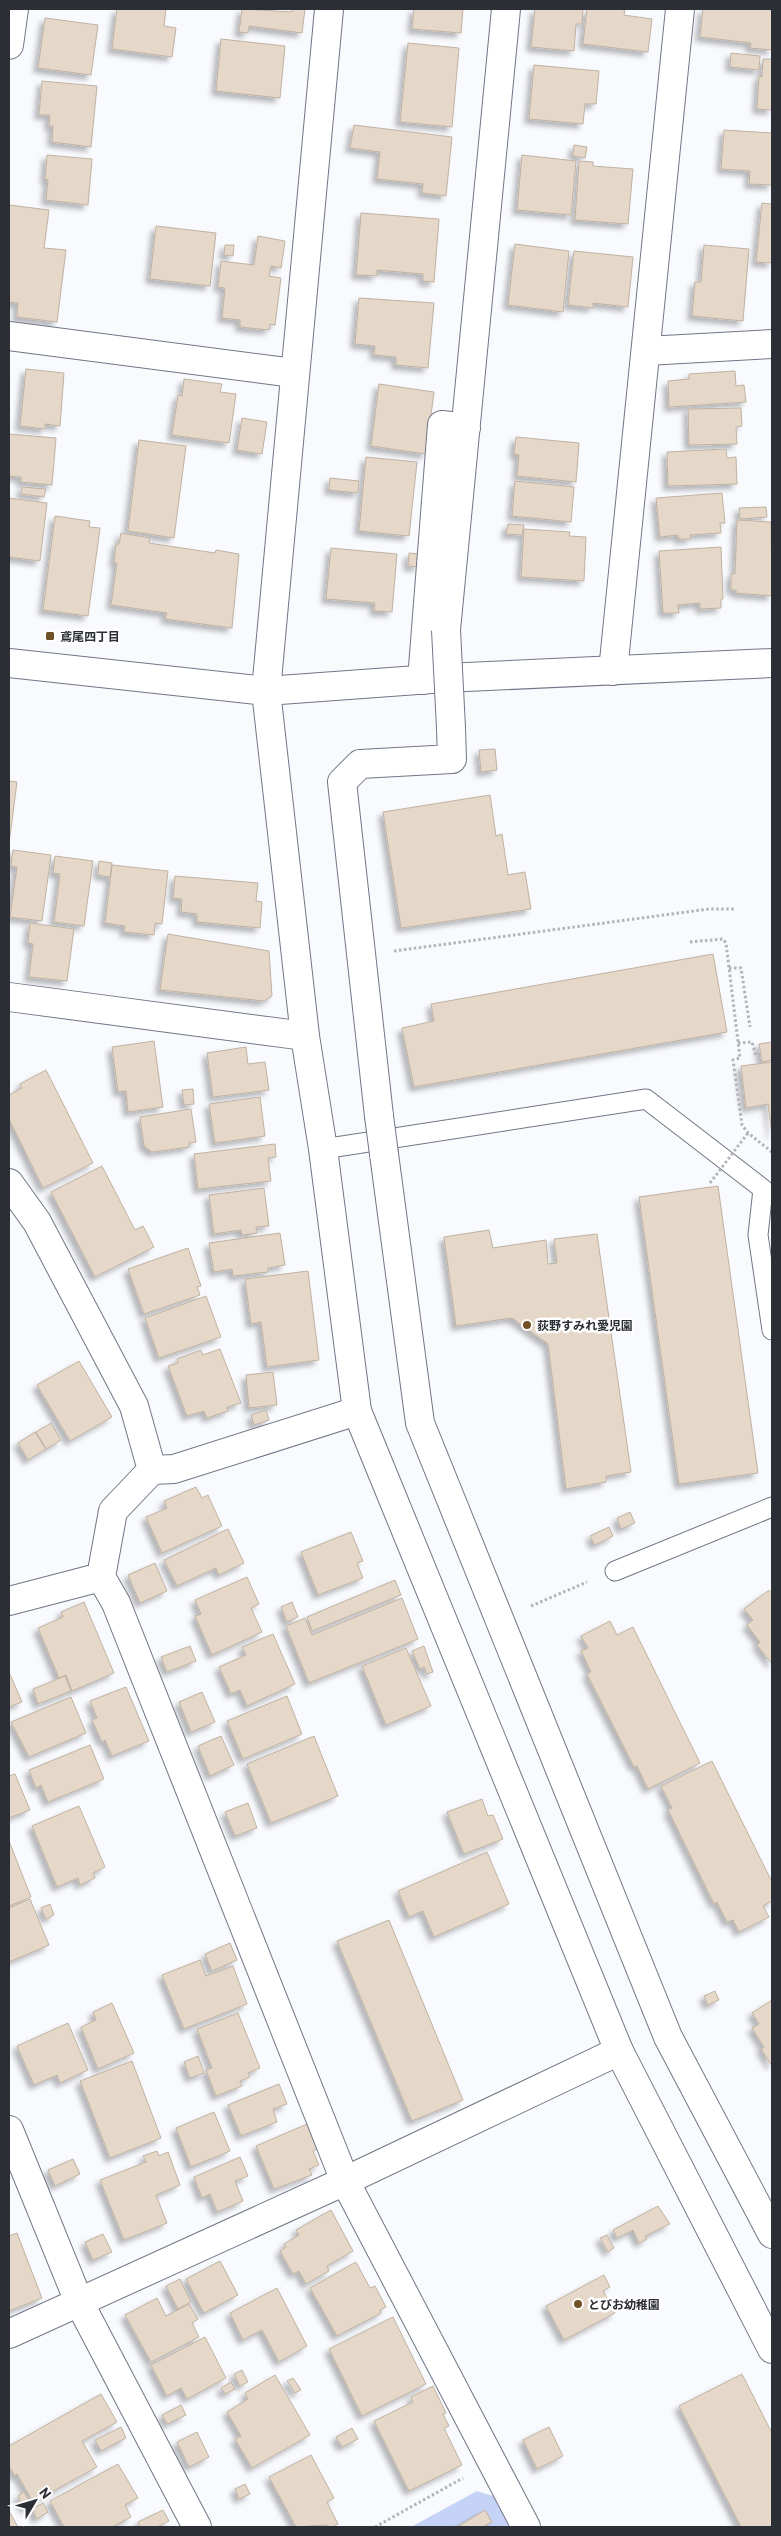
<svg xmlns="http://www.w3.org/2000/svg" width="781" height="2536" font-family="Barlow,'Noto Sans JP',sans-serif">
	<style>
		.green { fill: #c5d3f7 }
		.building { fill: #e6d8c8; stroke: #bfb2a2; filter: url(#shadow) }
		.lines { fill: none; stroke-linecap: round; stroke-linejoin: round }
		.lane-casing { stroke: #707686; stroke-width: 21 }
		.street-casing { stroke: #707686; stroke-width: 30 }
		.secondary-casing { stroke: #707686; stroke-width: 30 }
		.path { stroke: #b2b4b9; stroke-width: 3; stroke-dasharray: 2.5 2.5; stroke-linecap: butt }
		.lane { stroke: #fff; stroke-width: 19 }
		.street { stroke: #fff; stroke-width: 28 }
		.secondary { stroke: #fff; stroke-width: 28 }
		.street-bridge-casing { stroke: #707686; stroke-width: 30; stroke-linecap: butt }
		.path-bridge { stroke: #b2b4b9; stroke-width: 3; stroke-dasharray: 2.5 2.5; stroke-linecap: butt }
		.street-bridge { stroke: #fff; stroke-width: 28 }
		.poi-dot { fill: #705026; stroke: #fff; stroke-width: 2 }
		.labels { text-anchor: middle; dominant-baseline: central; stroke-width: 5; stroke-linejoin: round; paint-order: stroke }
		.poi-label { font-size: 12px; font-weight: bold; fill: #2b2e35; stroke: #fff; text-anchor: start }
	</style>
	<defs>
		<filter id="shadow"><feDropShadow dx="-4.5" dy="4.5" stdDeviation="2.5" flood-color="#0004"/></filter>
	</defs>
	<rect width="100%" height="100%" fill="#f9fafe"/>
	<path class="green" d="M477 2491 493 2496 509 2527H411Z"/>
	<path class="building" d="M117 9H166L164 26 176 28 172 57 112 49Z
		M242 9 292 12V9H305L302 33 249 26 248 33 239 32Z
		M414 9H463L461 33 412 29Z
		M535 9H583L582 24H576L574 51 531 47Z
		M587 9H625L624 15 652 19 648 52 583 44Z
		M703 9H772V50L750 48 751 43 700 37Z
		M45 18 98 25 91 75 38 68Z
		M221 39 285 46 280 98 216 91Z
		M408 43 459 48 452 127 400 122Z
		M731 53 760 56 759 70 730 67Z
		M763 59H772V110L757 109 759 76 762 77Z
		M534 65 599 71 596 104H585L583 124 529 119Z
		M42 81 97 86 91 147 52 142 53 126H49L50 115H39Z
		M354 125 452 137 446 196 422 193 423 184 377 179 380 152 350 148Z
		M724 130 772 133V185L749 184 750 171 721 169Z
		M574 145 587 147 585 158 573 156Z
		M47 155 92 159 88 205 46 200 48 180 45 179Z
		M522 155 576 161 571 215 517 210Z
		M579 161 593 162V166L633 169 628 224 575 220Z
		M762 203 772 204V263L756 262Z
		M9 205 49 210 44 248 66 250 57 322 17 317 18 303 9 302Z
		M361 213 439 219 434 282 423 281V274L377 270V276L356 275Z
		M156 226 216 233 210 286 150 279Z
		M258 236 285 241 281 268 271 266 269 276 281 278 275 325 270 324 269 330 240 327V320L222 318 225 288 218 287 221 261 254 265Z
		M515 244 569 251 563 312 508 305Z
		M225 245H234L233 256 224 255Z
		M704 245 749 249 743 321 692 316 695 282H701Z
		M574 251 633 257 628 307 593 303V308L568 305Z
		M359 298 434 303 428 368 396 365V357L374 355 375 346 355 344Z
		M26 369 64 373 60 426 45 424V429L20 426Z
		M735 371 736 386 744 385 746 402 669 407 668 381 689 379V374Z
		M184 379 222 384 220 392 236 394 229 443 172 435 178 395 182 396Z
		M379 384 434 392 426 454 371 446Z
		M741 408 742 426 736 427 737 444 689 445 688 409Z
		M242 418 267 422 262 454 237 450Z
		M9 434 56 438 52 485 21 482V477L9 476Z
		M516 437 579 443 576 482 517 476 519 455 514 454Z
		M139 440 186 446 174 538 128 531Z
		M726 449 727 458 736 457 737 484 668 486 667 452Z
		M366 457 417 462 409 536 359 531Z
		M330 478 359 481 358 493 329 490Z
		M515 481 574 487 571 522 512 516Z
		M22 487 46 489 44 497 21 494Z
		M722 493 725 523H720L721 533 690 535 691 539H679L678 535 660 537 656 498Z
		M9 498 47 503 40 561 9 557Z
		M766 507 767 517 740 519 739 508Z
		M55 516 90 521 89 527 100 528 88 616 43 610Z
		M737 520 771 522 772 596 736 593V590H731V574H735Z
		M508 524 524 525 522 535 506 534Z
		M524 529 570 532 569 536 586 537 584 581 521 577Z
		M121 533 150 538 149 543 215 553 216 550 239 554 232 628 165 619 167 613 111 605 117 563H114L116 544H119Z
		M721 547 723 599H721V608L700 609V603L678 605 679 613H663L659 551Z
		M331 548 397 554 392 612 374 611 375 603 326 599Z
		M409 553 419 554 418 567 408 566Z
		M495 749 497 770 481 772 479 750Z
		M9 781 17 782 10 836H9Z
		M490 795 496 836 502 834 508 875 525 872 531 909 401 928 383 812Z
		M13 850 51 855 42 921 10 917 17 867 11 866Z
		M55 856 93 861 84 926 54 922 60 874 53 873Z
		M99 861 112 863 110 877 98 875Z
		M112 865 168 871 162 924 155 923 154 935 124 932 125 926 105 923Z
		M175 876 258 883 256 901 262 902 260 928 197 922V914L181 912 182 899 173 898Z
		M30 923 74 929 67 981 29 977 33 944 28 943Z
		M168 934 269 951 272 996 264 1001 160 990Z
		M713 954 727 1032 414 1087 402 1028 434 1021 431 1004Z
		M154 1041 163 1107 128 1112 126 1091 118 1092 112 1047Z
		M772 1042V1060L762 1062 759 1044Z
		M246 1047 248 1064 265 1062 269 1090 213 1097 207 1053Z
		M772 1062V1135L768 1104 746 1108 741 1066Z
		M46 1070 93 1163 43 1188 9 1119V1095L22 1088 20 1084Z
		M193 1089 194 1104 184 1105 182 1090Z
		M260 1097 265 1136 215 1143 209 1104Z
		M191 1109 196 1142 189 1143V1147L152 1152 144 1146 140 1117Z
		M275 1144 276 1157 268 1158 271 1181 198 1189 194 1154Z
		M102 1166 135 1230 143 1226 154 1247 95 1277 51 1192Z
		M718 1186 758 1473 679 1484 639 1197Z
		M264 1188 269 1226 256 1227 257 1233 242 1235 241 1230 214 1234 209 1195Z
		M489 1230 493 1248 546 1240 548 1264 557 1263 554 1239 597 1234 631 1472 606 1476V1482L566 1489 548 1344 512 1318 456 1326 444 1237Z
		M280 1233 285 1265 268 1268V1272L233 1276 232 1269 214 1272 209 1243Z
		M188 1248 201 1286 197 1287 200 1295 144 1314 128 1269Z
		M308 1271 319 1360 267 1367 261 1322 251 1324 245 1279Z
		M206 1296 221 1337 159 1358 145 1318Z
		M220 1349 241 1403 227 1407 228 1411 207 1418 204 1411 187 1416 168 1366 178 1363 177 1359 201 1350 203 1355Z
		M79 1361 112 1417 70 1441 37 1385Z
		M273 1372 277 1405 249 1408 246 1375Z
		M266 1410 269 1420 254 1425 251 1415Z
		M51 1423 61 1440 46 1449 36 1432Z
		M35 1432 46 1449 28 1460 18 1443Z
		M196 1487 202 1498 208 1495 222 1526 162 1553 146 1517 167 1508 164 1501Z
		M630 1512 635 1523 621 1529 617 1518Z
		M609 1527 613 1536 595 1545 590 1536Z
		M228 1529 244 1563 219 1575 216 1568 177 1586 164 1560Z
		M351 1532 363 1561 357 1563 363 1578 318 1595 301 1552Z
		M155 1563 167 1591 140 1603 128 1575Z
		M247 1577 259 1604 251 1608 262 1632 212 1655 195 1616 201 1614 195 1600Z
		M395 1580 401 1595 312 1631 307 1617Z
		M769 1590 772 1594V1664L757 1645 760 1642 747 1625 753 1620 744 1609Z
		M402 1598 418 1639 309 1683 286 1626 305 1618 312 1635Z
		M84 1602 114 1673 72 1691 66 1675 59 1678 38 1628 63 1617 61 1612Z
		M292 1602 298 1617 287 1622 281 1607Z
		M610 1621 617 1635 633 1627 700 1763 648 1789 637 1766 634 1767 587 1674 591 1672 581 1651 588 1648 581 1636Z
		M273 1634 295 1684 247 1706 240 1690 231 1694 219 1667 246 1655 242 1647Z
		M190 1646 196 1661 167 1672 161 1657Z
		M424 1646 433 1672 427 1674 424 1667 420 1669 412 1651Z
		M406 1648 431 1706 386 1725 362 1666Z
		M9 1672 22 1702 9 1707Z
		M65 1676 71 1691 38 1704 33 1689Z
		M126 1687 149 1741 112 1756 105 1740 102 1742 92 1720 97 1718 90 1701Z
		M202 1692 215 1722 191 1732 179 1702Z
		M287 1696 302 1734 243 1759 227 1721Z
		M71 1697 86 1733 29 1757 11 1722Z
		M221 1736 234 1765 210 1776 198 1746Z
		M314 1736 338 1796 271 1823 247 1764Z
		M90 1745 104 1779 48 1802 41 1785 36 1788 29 1770Z
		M712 1761 772 1882V1901L763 1906 769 1917 739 1932 733 1920 727 1922 717 1902 714 1904 668 1810 672 1808 661 1786Z
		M15 1774 30 1810 9 1818V1776Z
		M482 1799 488 1816 493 1815 503 1839 464 1854 447 1812Z
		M248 1803 257 1828 235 1836 225 1812Z
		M79 1806 105 1867 93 1873 95 1878 80 1885 78 1878 57 1887 32 1826Z
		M9 1841 31 1897 9 1906Z
		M487 1852 509 1904 434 1937 423 1911 409 1917 398 1891Z
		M30 1899 49 1945 9 1962V1908Z
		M50 1904 54 1915 46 1919 41 1908Z
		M389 1920 463 2100 412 2121 337 1941Z
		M230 1943 237 1960 212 1971 205 1954Z
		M200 1960 206 1976 233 1966 247 2004 184 2029 162 1975Z
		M715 1991 719 2000 708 2005 704 1996Z
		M772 2000V2066L761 2049 764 2047 752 2028 759 2024 752 2013Z
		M112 2003 134 2053 98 2069 81 2027 96 2020 93 2012Z
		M238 2013 260 2068 248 2073 250 2077 240 2081 242 2086 216 2096 206 2070 212 2068 197 2029Z
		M68 2023 88 2070 60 2083 57 2075 34 2085 17 2046Z
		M198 2056 204 2073 190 2078 184 2062Z
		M132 2061 161 2138 110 2158 80 2081Z
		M279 2084 287 2104 273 2109 277 2122 241 2136 228 2105Z
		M214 2112 230 2151 191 2167 176 2128Z
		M307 2124 317 2149 313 2151 319 2165 309 2169 312 2175 274 2189 256 2146Z
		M157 2151 159 2156 168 2152 180 2185 156 2195 167 2223 124 2240 100 2180 146 2162 143 2156Z
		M240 2157 248 2176 235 2181 243 2201 217 2212 210 2194 202 2198 194 2177Z
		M73 2159 80 2174 55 2186 48 2170Z
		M658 2206 670 2224 645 2236 647 2239 639 2243 633 2230 617 2238 613 2230Z
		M331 2210 353 2251 327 2266 329 2271 306 2284 299 2271 293 2274 280 2251 286 2247 284 2244 299 2235 296 2230Z
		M17 2233 42 2298 9 2311V2236Z
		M103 2234 112 2252 93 2260 85 2242Z
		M607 2235 614 2248 608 2252 600 2238Z
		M220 2261 238 2295 204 2313 186 2279Z
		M356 2262 370 2288 375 2286 386 2307 380 2310 381 2313 337 2336 310 2288Z
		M604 2275 610 2287 603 2291 615 2313 564 2340 546 2306Z
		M180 2279 191 2302 178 2309 166 2286Z
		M277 2288 307 2346 279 2362 262 2330 243 2340 230 2313Z
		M157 2298 166 2316 189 2304 198 2319 192 2323 199 2337 151 2362 125 2315Z
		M393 2317 426 2384 362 2416 329 2349Z
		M205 2337 226 2378 187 2399 181 2388 167 2396 151 2365Z
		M242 2370 248 2382 240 2386 234 2374Z
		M742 2374 772 2433V2527H741L679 2406Z
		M275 2375 310 2435 252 2468 235 2439 241 2436 227 2412 248 2399 245 2393Z
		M293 2378 301 2390 295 2393 287 2381Z
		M231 2382 235 2389 225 2394 221 2388Z
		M433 2386 446 2413 443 2414 449 2426 444 2428 462 2465 409 2491 374 2421 413 2402 411 2397Z
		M101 2394 117 2422 82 2441 97 2467 33 2502 17 2474 15 2476 9 2466V2446Z
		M181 2405 186 2415 167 2424 162 2415Z
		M121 2427 126 2438 101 2451 95 2440Z
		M549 2427 563 2456 537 2469 523 2440Z
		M352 2428 358 2439 342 2447 336 2437Z
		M197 2432 209 2457 189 2467 177 2442Z
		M311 2455 334 2498 327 2502 338 2524 332 2527 324 2525 296 2527 269 2477Z
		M118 2464 138 2498 125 2505 131 2517 112 2527H64L50 2501Z
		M245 2484 250 2494 239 2499 235 2489Z
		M24 2492 32 2506 25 2509 18 2496Z
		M43 2503 48 2512 37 2519 32 2509Z
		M163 2510 169 2521 157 2527H140L138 2522Z
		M485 2510 492 2522 483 2527H457Z
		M9 2511 18 2527H9Z"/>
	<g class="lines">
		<defs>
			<path id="lane" d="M323 1149 646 1099 763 1189 758 1235 772 1330
				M615 1571 772 1507"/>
			<path id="street" d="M9 45 14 9
				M9 336 294 373
				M646 351 772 344
				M446 630 506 9
				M613 671 680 9
				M422 680 442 425 466 428
				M266 691 329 9
				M9 997 305 1036
				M379 1116 342 782 360 764 452 759 451 728
				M384 1154 420 1423 668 2037 772 2234
				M9 1183 37 1222 134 1406 152 1470 113 1511 101 1577 9 1601
				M152 1470 174 1469 357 1411
				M101 1577 116 1603 345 2181 526 2527
				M9 2130 79 2302 197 2527
				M9 2334 345 2181 619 2051"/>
			<path id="secondary" d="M9 663 266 691 445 678 772 663
				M266 691 305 1036 323 1149 357 1411 619 2051 772 2349"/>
		</defs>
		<use href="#lane" class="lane-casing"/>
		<use href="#street" class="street-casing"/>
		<use href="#secondary" class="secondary-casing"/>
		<path class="path" d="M690 942 723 939 726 943 740 1058 733 1060 742 1125 748 1133 772 1152
			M394 951 709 909H734
			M729 968H741L750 1027
			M738 1043 752 1042 756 1056
			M531 1606 587 1582
			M375 2527 463 2478"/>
		<use href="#lane" class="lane"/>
		<use href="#street" class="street"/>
		<use href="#secondary" class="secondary"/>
		<defs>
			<path id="street-bridge" d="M446 630 451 728
				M379 1116 384 1154"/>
		</defs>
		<use href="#street-bridge" class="street-bridge-casing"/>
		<path class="path-bridge" d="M710 1183 748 1133"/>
		<use href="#street-bridge" class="street-bridge"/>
	</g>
	<g class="poi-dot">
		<rect x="45" y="631" width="10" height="10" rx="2.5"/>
		<circle cx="527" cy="1325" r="5"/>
		<circle cx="578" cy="2304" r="5"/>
	</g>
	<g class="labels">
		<g class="poi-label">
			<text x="60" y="636">鳶尾四丁目</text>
			<text x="537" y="1325">荻野すみれ愛児園</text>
			<text x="588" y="2304">とびお幼稚園</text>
		</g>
	</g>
	<rect width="781" height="2536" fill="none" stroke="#2b2e35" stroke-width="20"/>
	<g transform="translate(35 2501) rotate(52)" stroke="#ffffff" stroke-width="4" paint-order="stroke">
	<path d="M0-4L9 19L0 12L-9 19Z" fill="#2b2e35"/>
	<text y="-8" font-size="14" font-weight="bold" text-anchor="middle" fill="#2b2e35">N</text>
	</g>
</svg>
